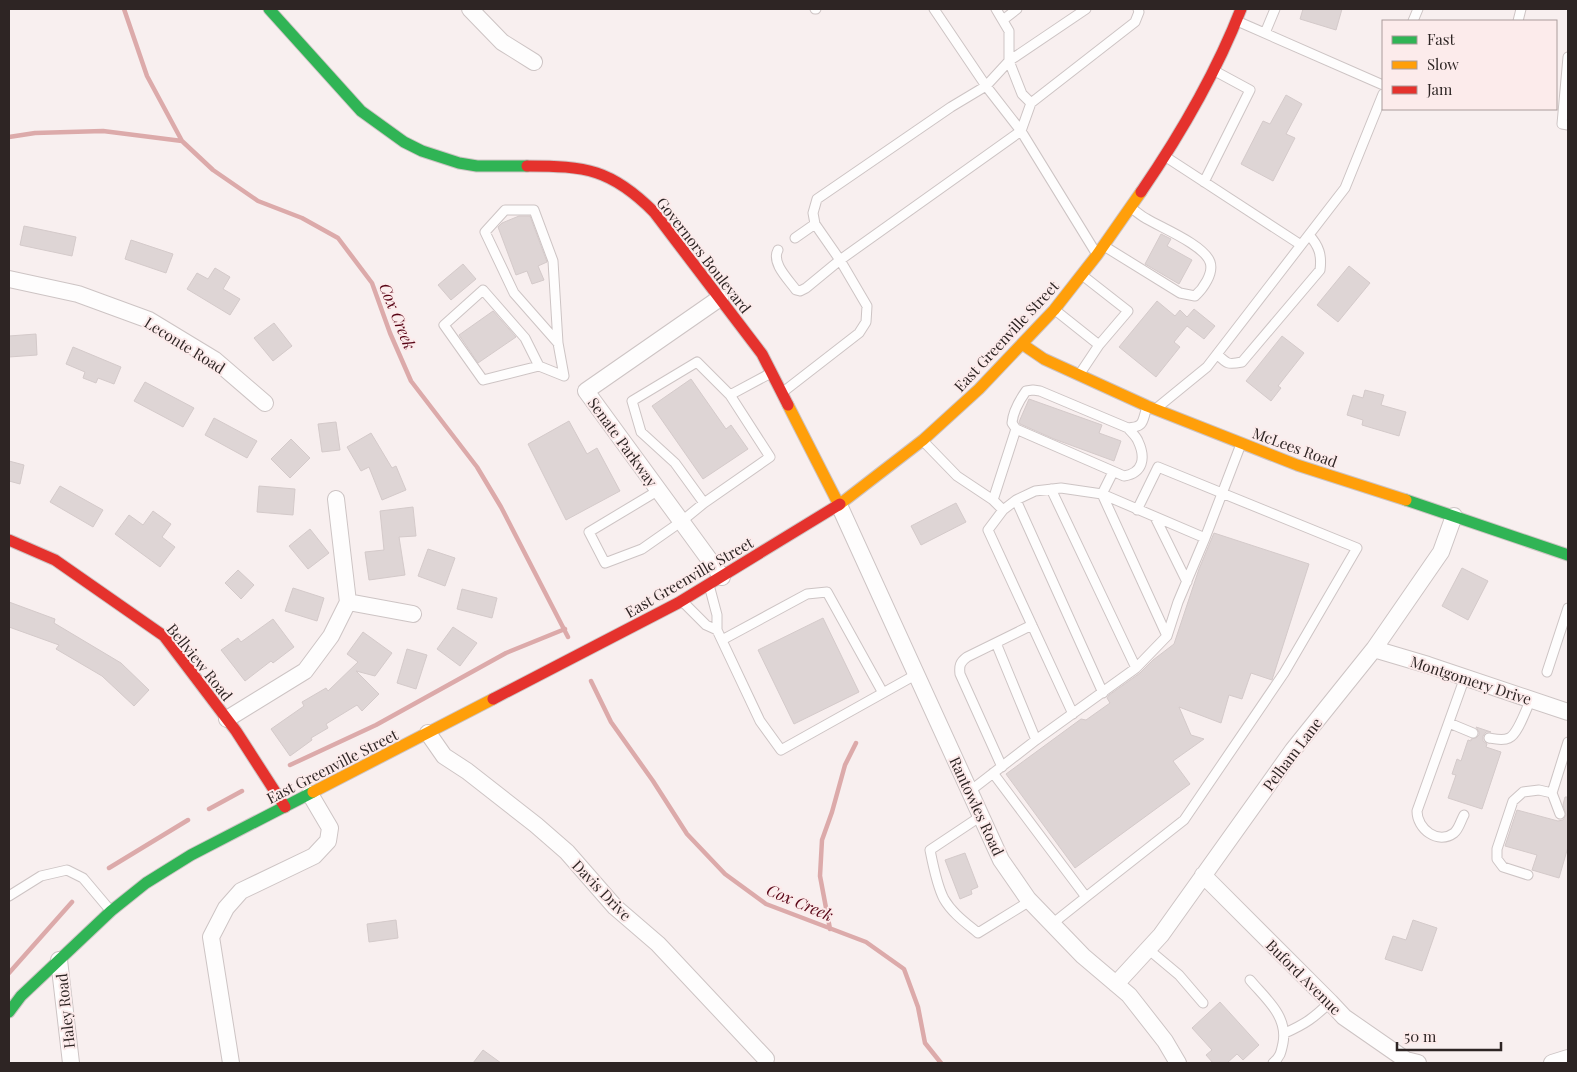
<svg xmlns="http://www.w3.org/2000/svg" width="1577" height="1072" font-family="'Playfair Display',serif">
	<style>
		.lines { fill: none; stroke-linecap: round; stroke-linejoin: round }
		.stream { stroke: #dcaaaa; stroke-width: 4.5 }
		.building { fill: #ded5d5; stroke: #d4caca }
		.lane-casing { stroke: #cdc4c4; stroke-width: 11 }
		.street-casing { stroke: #cdc4c4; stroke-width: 18 }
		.fast-casing { stroke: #cdc4c4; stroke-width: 13 }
		.slow-casing { stroke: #cdc4c4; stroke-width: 13 }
		.jam-casing { stroke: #cdc4c4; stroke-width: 13 }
		.lane { stroke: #fefdfd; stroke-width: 9 }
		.street { stroke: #fefdfd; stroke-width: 16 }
		.fast { stroke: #30b455; stroke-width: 11 }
		.slow { stroke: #ff9f0a; stroke-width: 11 }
		.jam { stroke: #e5322d; stroke-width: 11 }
		.labels { text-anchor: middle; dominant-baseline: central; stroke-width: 4; stroke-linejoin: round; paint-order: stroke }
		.street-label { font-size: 15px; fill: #2e2524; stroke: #fcebeb }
		.water-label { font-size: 16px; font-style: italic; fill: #580415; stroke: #fcebeb }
	</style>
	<rect width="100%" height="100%" fill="#f8efef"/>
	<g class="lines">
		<path class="stream" d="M124 9 147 76 182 141 213 170 258 201 302 218 338 238 372 283 390 333 411 381 477 467 501 507 568 637
			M9 137 35 133 103 131 182 141
			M591 681 611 722 653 781 687 834 725 874 766 904 866 942 904 969 918 1007 925 1043 941 1063
			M290 765 376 725 506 653 565 629
			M209 809 242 791
			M109 868 188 820
			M830 929 820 876 822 840 832 812 845 765 856 743
			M9 973 72 902"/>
	</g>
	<path class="building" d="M1303 9H1342L1336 30 1300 19Z
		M1286 95 1302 104 1286 134 1295 138 1273 181 1241 164 1263 121 1270 124Z
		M519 216H530L547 262 538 266 544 280 532 284 527 271 516 275 498 227 502 223Z
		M24 226 76 237 72 256 20 245Z
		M1161 234 1171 239 1167 246 1192 260 1179 284 1145 264Z
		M131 240 173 254 166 273 125 259Z
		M463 264 476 279 451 300 438 285Z
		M1349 266 1370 283 1338 322 1317 305Z
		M215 268 230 277 223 289 240 299 230 315 187 289 197 273 208 279Z
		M1157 301 1175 316 1180 310 1187 317 1194 309 1215 326 1204 339 1187 326 1174 342 1180 347 1156 377 1119 347Z
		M493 311 516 337 478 363 459 335Z
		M274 323 292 346 273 361 254 338Z
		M36 334 37 355 9 357V336Z
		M1282 336 1304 353 1278 386 1281 388 1271 401 1246 381Z
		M73 347 121 367 114 384 98 378 96 383 83 378 85 372 66 364Z
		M691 379 726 429 731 425 748 449 703 479 652 406Z
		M145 382 194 408 183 427 134 401Z
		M1365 390 1384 395 1381 405 1406 412 1399 436 1362 425 1363 420 1347 415 1353 395 1363 398Z
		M1029 399 1102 425 1099 433 1121 441 1114 461 1054 439 1020 424 1019 422Z
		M214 418 257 441 247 458 205 435Z
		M569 421 587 454 597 448 620 491 566 520 528 444Z
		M336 422 340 450 322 452 318 424Z
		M371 433 392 468 396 466 406 490 382 500 369 467 361 471 347 447Z
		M291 439 310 458 290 478 271 459Z
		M9 461 24 465 20 484 9 481Z
		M60 486 103 510 93 527 50 502Z
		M259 486 295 489 293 515 257 512Z
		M956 503 966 522 921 545 911 526Z
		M413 507 416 536 399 537 405 575 369 580 365 552 384 550 380 511Z
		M153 511 171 524 162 537 175 547 160 567 115 534 129 515 143 525Z
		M310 529 329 553 308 569 289 546Z
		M1214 533 1309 564 1272 680 1251 673 1242 699 1229 695 1221 723 1179 707 1191 735 1204 739 1173 761 1190 784 1075 868 1006 774 1081 719 1086 720 1110 703 1107 698 1109 695 1140 673 1153 660 1174 644 1199 569Z
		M428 549 455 558 445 586 418 576Z
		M1462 568 1488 581 1468 620 1442 606Z
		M238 570 254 585 241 599 225 583Z
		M293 588 324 598 317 621 285 611Z
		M462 589 497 598 492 618 457 609Z
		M9 602 55 619 54 623 121 663 149 690 134 706 102 676 56 649 59 645 9 627Z
		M823 618 859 692 794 724 758 650Z
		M273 619 294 647 273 663 271 661 245 681 221 650 238 638 241 642Z
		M453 627 477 643 460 666 437 649Z
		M363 632 392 653 375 676 356 671 379 694 362 711 357 705 326 724 328 728 311 738 312 740 290 756 271 729 304 706 302 702 326 688 328 691 358 662 347 654Z
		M407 649 427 655 416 689 397 683Z
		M1476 727 1491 732H1486L1483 736V741L1487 744 1486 747 1501 752 1482 809 1448 798 1456 775 1452 774 1457 759 1461 761 1468 740 1471 741V739L1476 738 1479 735V732Z
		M1565 797H1568V847L1559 878 1532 870 1537 855 1505 846 1517 810 1558 821 1563 820 1566 815 1563 805Z
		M965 853 978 887 971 890 972 894 960 899 945 860Z
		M396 920 398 938 369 942 367 924Z
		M1413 920 1437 928 1422 971 1385 959 1393 936 1406 940Z
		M1220 1002 1259 1045 1243 1060 1237 1054 1227 1063H1213L1206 1055 1212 1050 1192 1028Z
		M483 1050 501 1063H473Z"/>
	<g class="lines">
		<defs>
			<path id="lane" d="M815 9H816
				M934 9 986 86 1009 61 1086 9
				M996 9 1009 31V61L1022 94 1031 103
				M1003 20 1017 9
				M1237 21 1383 85
				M1413 21 1418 9
				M1518 21 1521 9
				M1265 33 1275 9
				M1568 57 1562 124 1568 125
				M1021 131 1031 103 1135 22 1139 12 1138 9
				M1166 157 1301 245
				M1204 182 1250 90 1213 70
				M795 238 815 224 813 213 817 199 951 107 986 86 1021 131
				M1104 246 1180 293 1195 296C1203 289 1214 273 1210 262 1204 245 1162 228 1147 219 1141 216 1136 211 1131 208
				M778 250C771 263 788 279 796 290L800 291 806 288 840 260 815 224
				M1082 275 1128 311 1099 345
				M1055 310 1099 345 1079 375
				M558 343 514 293 485 232 505 210H534L553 261 558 343 564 376
				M1217 354C1227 364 1228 365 1242 362L1320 270C1322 255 1319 246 1309 235
				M539 366 483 380 444 325 483 290 525 338 539 366 564 376
				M783 392 859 333 866 322 867 306 840 260 1021 131 1096 253
				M1158 407 1207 367 1345 188 1383 94
				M1128 428C1131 432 1136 436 1138 441 1146 458 1143 473 1124 476L1016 429 1012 423C1013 411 1019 401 1026 391L1033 390 1040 391 1128 428C1145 427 1142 421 1147 407
				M924 442 957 476 993 500 1003 510 1016 500 1035 491 1061 488 1102 494 1205 538
				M1113 472 1102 494 1167 636
				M1051 489 1136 668
				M659 490 589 532 605 563 642 549 682 521 704 503 770 457 730 395 771 373
				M993 500 1016 429
				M1016 500 1103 693
				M704 503 675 463 641 432 632 401 697 362 730 395
				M1003 510 988 530 1073 714
				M1155 517 1187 582
				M682 601 706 625 717 630V615L709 585
				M717 630 760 721 781 750 917 674
				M722 640 807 594 827 592 883 693
				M996 643 1036 740
				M1547 672 1568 608
				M1449 723 1473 733
				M1489 738C1495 739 1503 741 1509 738 1518 734 1526 709 1531 699
				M1002 767 960 674C959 666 960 662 967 657L1032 625
				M993 773 1086 897 1052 924
				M970 791 1036 740 1136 668 1167 636 1178 602 1205 538 1241 444
				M1560 814 1552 793 1568 742
				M1464 815C1461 820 1459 829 1454 833 1438 845 1417 829 1417 811L1465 677
				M981 816 930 850C933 865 937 886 944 899 952 913 966 923 978 933L1030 901
				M1528 875 1503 867 1497 859V849L1513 801 1523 792 1539 790 1552 793
				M9 896 41 876 67 870 83 878 110 910
				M1086 897 1184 820 1284 673 1357 548 1158 467 1137 510
				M1148 949 1179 975 1203 1003
				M1250 980C1266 999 1288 1016 1283 1043 1281 1053 1280 1057 1273 1063
				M1285 1033C1305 1024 1314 1018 1330 1002"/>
			<path id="street" d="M470 9 502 42 534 62
				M9 279 78 294 149 320 215 360 265 403
				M720 298 586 391 722 577
				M839 505 1001 860 1028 899 1083 956 1129 995 1165 1041 1178 1063
				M348 602 413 614
				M1374 649 1428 665 1568 712
				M227 719 305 671 331 636 348 602 336 499
				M428 733 444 756 467 771 536 825 567 852 615 907 658 944 766 1059
				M1203 875 1330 1002 1344 1017 1406 1060 1418 1063
				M59 960 71 1063
				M1116 984 1161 935 1293 750 1374 649 1441 552 1454 516
				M231 1063 211 937 226 908 241 891 314 856 328 841 330 828 310 794
				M1552 1063 1568 1058"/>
			<path id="fast" d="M269 9 361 111 404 142 422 151 459 163 477 166H527
				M1406 500 1568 555
				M9 1012 21 996 111 911 146 883 191 855 313 792"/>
			<path id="slow" d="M1022 344 1044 359 1147 406 1297 465 1406 500
				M788 405 839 505
				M840 504 923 440 979 389 1054 310 1097 255 1141 192
				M313 792 493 699"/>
			<path id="jam" d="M527 166C586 166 611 169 654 212L762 354 788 405
				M1141 192C1180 135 1216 73 1241 9
				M9 540 55 560 164 636 236 731 285 807
				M493 699 678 603 840 504"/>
		</defs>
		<use href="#lane" class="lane-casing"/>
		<use href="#street" class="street-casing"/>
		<use href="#fast" class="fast-casing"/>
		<use href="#slow" class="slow-casing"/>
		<use href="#jam" class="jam-casing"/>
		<use href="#lane" class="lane"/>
		<use href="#street" class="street"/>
		<use href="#fast" class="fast"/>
		<use href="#slow" class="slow"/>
		<use href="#jam" class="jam"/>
	</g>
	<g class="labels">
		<g class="street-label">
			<text transform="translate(704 255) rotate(52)">Governors Boulevard</text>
			<text transform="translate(1006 336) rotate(-47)">East Greenville Street</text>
			<text transform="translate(185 345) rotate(32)">Leconte Road</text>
			<text transform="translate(623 442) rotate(54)">Senate Parkway</text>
			<text transform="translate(1295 447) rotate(20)">McLees Road</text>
			<text transform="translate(689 577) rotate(-30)">East Greenville Street</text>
			<text transform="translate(200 662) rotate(51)">Bellview Road</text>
			<text transform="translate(1471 680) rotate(18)">Montgomery Drive</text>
			<text transform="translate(1292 754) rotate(-53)">Pelham Lane</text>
			<text transform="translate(332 766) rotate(-27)">East Greenville Street</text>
			<text transform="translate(977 806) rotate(65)">Rantowles Road</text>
			<text transform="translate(602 890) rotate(46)">Davis Drive</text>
			<text transform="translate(1304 977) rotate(45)">Buford Avenue</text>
			<text transform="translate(65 1011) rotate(-96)">Haley Road</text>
		</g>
		<g class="water-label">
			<text transform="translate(398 316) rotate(68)">Cox Creek</text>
			<text transform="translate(800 902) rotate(23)">Cox Creek</text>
		</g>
	</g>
	<rect width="1577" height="1072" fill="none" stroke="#2e2524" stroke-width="20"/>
	<rect x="1382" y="20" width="175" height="90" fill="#fcebeb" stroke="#aa9c9b"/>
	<rect x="1392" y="36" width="25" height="8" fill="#30b455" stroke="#aa9c9b"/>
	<text x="1427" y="45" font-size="15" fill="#2e2524">Fast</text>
	<rect x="1392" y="61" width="25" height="8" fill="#ff9f0a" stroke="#aa9c9b"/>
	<text x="1427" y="70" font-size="15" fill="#2e2524">Slow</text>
	<rect x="1392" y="86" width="25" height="8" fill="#e5322d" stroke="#aa9c9b"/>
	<text x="1427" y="95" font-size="15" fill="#2e2524">Jam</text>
	<path d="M1397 1042v8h104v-8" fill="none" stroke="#2e2524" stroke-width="2.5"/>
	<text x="1404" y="1042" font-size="15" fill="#2e2524" stroke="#fcebeb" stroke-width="4" paint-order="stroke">50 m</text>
</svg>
